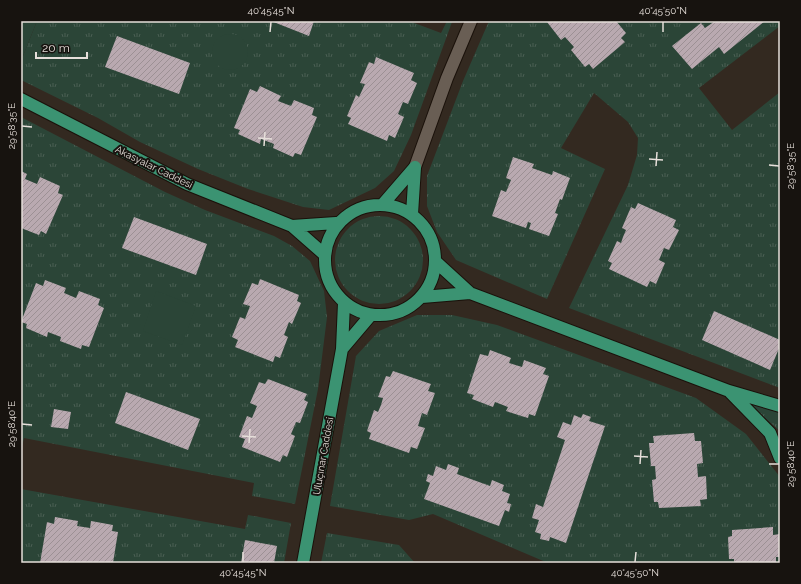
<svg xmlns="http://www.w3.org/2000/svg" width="801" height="584" font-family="Raleway,sans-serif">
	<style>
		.grass { fill: url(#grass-tufts) }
		.park { fill: #2b4537 }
		.building { fill: url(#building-hatch) }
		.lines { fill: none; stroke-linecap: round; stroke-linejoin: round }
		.minor-casing { stroke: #1a110a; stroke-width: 14 }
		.major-casing { stroke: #1a110a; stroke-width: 14 }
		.minor { stroke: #695e54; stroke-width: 12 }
		.major { stroke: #3b9372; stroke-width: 12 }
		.ticks { fill: none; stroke: #e6dfda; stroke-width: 1.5 }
		.labels { text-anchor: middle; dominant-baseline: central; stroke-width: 4; stroke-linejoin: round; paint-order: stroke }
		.street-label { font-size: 10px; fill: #e6dfda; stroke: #17130f }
		.neatline { fill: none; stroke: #e6dfda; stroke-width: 1.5 }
		.ticks-label { font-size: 10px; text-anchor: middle; fill: #e6dfda }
	</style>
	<defs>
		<pattern id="grass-tufts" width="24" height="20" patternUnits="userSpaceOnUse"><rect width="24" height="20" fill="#2b4537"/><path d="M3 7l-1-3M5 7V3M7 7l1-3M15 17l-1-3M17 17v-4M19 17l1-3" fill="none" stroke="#4a5f53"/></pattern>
		<pattern id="building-hatch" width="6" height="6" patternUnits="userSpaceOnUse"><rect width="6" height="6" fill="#b9a9b0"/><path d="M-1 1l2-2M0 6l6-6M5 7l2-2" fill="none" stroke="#9c9094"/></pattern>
	</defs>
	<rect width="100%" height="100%" fill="#332920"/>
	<path class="grass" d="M37 21H409L441 33 447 21 452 22 411 135 394 171 375 188 329 210 303 207 248 189 198 169 140 142 98 118 21 80V61Z
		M489 21H780V26L699 88 732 130 780 92V388L569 308 628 185 637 155 638 138 628 122 594 93 561 148 605 169 547 299 456 260 437 232 427 206V176L463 81Z
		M21 117 165 192 205 210 274 236 292 246 310 261 324 291 327 317 318 389 295 504 252 496 254 483 24 438 21 450Z
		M335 260a44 44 0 1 1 88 0a44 44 0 1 1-88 0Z
		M417 315H452L497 325 696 398 746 434 780 477V563H548L433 514 409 520 330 506 356 356 379 331Z
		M745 401 780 411V431Z
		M21 489 245 529 248 515 291 523 284 563H21Z
		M327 533 399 545 415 563H321Z"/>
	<path class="park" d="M21 21H37L21 61Z
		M212 52a18 18 0 1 1 36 0a18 18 0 1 1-36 0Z
		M156 291 196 306 182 345 143 331Z"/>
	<path class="building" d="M271 21H314L309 36Z
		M549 21H616L626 33 621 38 625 42 593 69 589 64 585 67 571 50 574 47 565 37 561 40 547 22Z
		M715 21H765L724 54 719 47 692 69 672 46 701 23 705 28Z
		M117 36 190 63 179 94 105 67Z
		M376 57 414 73 411 80 417 83 408 104 403 102 398 114 404 117 395 138 389 135 387 141 348 124 351 118 347 116 356 95 359 97 365 84 360 83 369 62 374 64Z
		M260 86 281 96 278 101 291 106 294 100 314 108 312 115 317 117 301 155 295 153 293 157 273 148 274 144 261 139 260 144 238 134 240 130 234 128 250 89 257 92Z
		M513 157 534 164 532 168 552 175 553 171 570 178 562 200 560 199 555 213 558 214 549 236 529 229 531 223 528 222 526 228 492 216 501 190 506 192 511 180 506 178Z
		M21 171 27 174 25 179 37 184 40 177 60 186 58 193 63 195 46 234 41 231 39 235 21 228Z
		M638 203 676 220 673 227 679 230 669 250 664 248 659 260 665 263 656 284 650 281 647 287 609 269 612 263 608 261 617 241 621 243 623 237 626 230 622 228 631 207 635 209Z
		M134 217 207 244 196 275 122 248Z
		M260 279 299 295 297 301 301 303 292 324 289 322 284 335 288 337 280 358 275 356 273 362 235 347 238 340 232 337 240 317 245 319 250 306 243 304 252 283 258 285Z
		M45 280 66 288 64 293 76 298 79 291 100 299 98 305 104 308 89 347 82 345 81 349 60 341 61 337 48 332 47 337 26 328 27 324 21 322 36 283 43 286Z
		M714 311 780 340V346L770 370 702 340Z
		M490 350 511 358 509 363 522 367 524 360 546 368 543 374 549 376 535 416 529 414 528 418 506 411 508 407 495 402 493 407 472 399 474 395 467 393 480 354 488 356Z
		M393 371 431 384 428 391 435 393 427 415 422 413 418 426 425 428 417 449 411 447 409 453 369 439 371 433 367 431 374 410 378 412 381 405 383 398 378 397 386 376 390 377Z
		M268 379 307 394 304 400 308 402 300 423 296 422 294 427 291 434 295 436 287 457 283 455 280 462 242 447 245 439 239 437 247 416 252 418 257 406 250 403 259 382 265 384Z
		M126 392 200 419 188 450 115 423Z
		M54 409 71 412 68 429 51 427Z
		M583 414 591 417 589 421 605 426 566 543 550 537 549 541 540 539 541 534 535 532 539 520 532 518 536 504 543 507 565 440 557 437 563 422 571 425 574 415 581 418Z
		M694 433 695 441H701L703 463 697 464 698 477 706 476 707 499 700 500 701 506 659 508 658 502H654L652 480 656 479 655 466H651L649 443H654L653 436Z
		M448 464 459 468 457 474 490 486 492 480 504 485 502 491 510 494 507 503 511 504 509 512 505 510 499 526 424 499 430 483 426 481 428 474 433 476 436 466 446 470Z
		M55 517 78 521 77 526 90 528 91 521 113 525 112 531 118 532 113 563H40L47 522 54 524Z
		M773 527V535L780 534V557H776V563H734V559H729L728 537 732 536V530Z
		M245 540 277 546 274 563H241Z"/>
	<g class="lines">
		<defs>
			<path id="minor" d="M415 167 447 78 471 21"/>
			<path id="major" d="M21 99 187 184 292 226 325 255
				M383 204 415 167
				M325 260a55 55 0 1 1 110 0a55 55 0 1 1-110 0Z
				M412 214 415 167
				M292 226 336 223
				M435 261 470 293 729 391 780 406
				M422 297 470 293
				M342 349 370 316
				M730 392 770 433 780 458
				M303 563 342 349 344 303"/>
		</defs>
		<use href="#minor" class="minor-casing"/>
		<use href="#major" class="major-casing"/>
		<use href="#minor" class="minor"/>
		<use href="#major" class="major"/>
	</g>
	<path class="ticks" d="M270 32 271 22M663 32V22M22 126 32 127M258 138 272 139M264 146 265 132M649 159 663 160M769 165 779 166M656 166 657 152M22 424 32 425M242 436 256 437M249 443 250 429M634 456 648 457M640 464 641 450M769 464H779M243 562V552M635 562 636 552"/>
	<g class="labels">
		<g class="street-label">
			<text transform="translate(154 167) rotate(26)">Akasyalar Caddesi</text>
			<text transform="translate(323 456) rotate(-80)">Uluçınar Caddesi</text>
		</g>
	</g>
	<rect width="801" height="584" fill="none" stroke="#17130f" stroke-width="44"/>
	<path d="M36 52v6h51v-6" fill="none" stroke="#e6dfda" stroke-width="2"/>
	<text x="42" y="52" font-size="12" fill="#e6dfda" stroke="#17130f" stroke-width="3" paint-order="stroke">20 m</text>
	<rect x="22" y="22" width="757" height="540" class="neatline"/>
	<g class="ticks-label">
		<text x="271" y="14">40°45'45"N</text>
		<text x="663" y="14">40°45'50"N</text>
		<text transform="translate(11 126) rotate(-90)" y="4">29°58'35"E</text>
		<text transform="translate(790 166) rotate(-90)" y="4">29°58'35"E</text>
		<text transform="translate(11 424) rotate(-90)" y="4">29°58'40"E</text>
		<text transform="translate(790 464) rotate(-90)" y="4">29°58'40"E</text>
		<text x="243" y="576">40°45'45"N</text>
		<text x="635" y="576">40°45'50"N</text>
	</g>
</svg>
